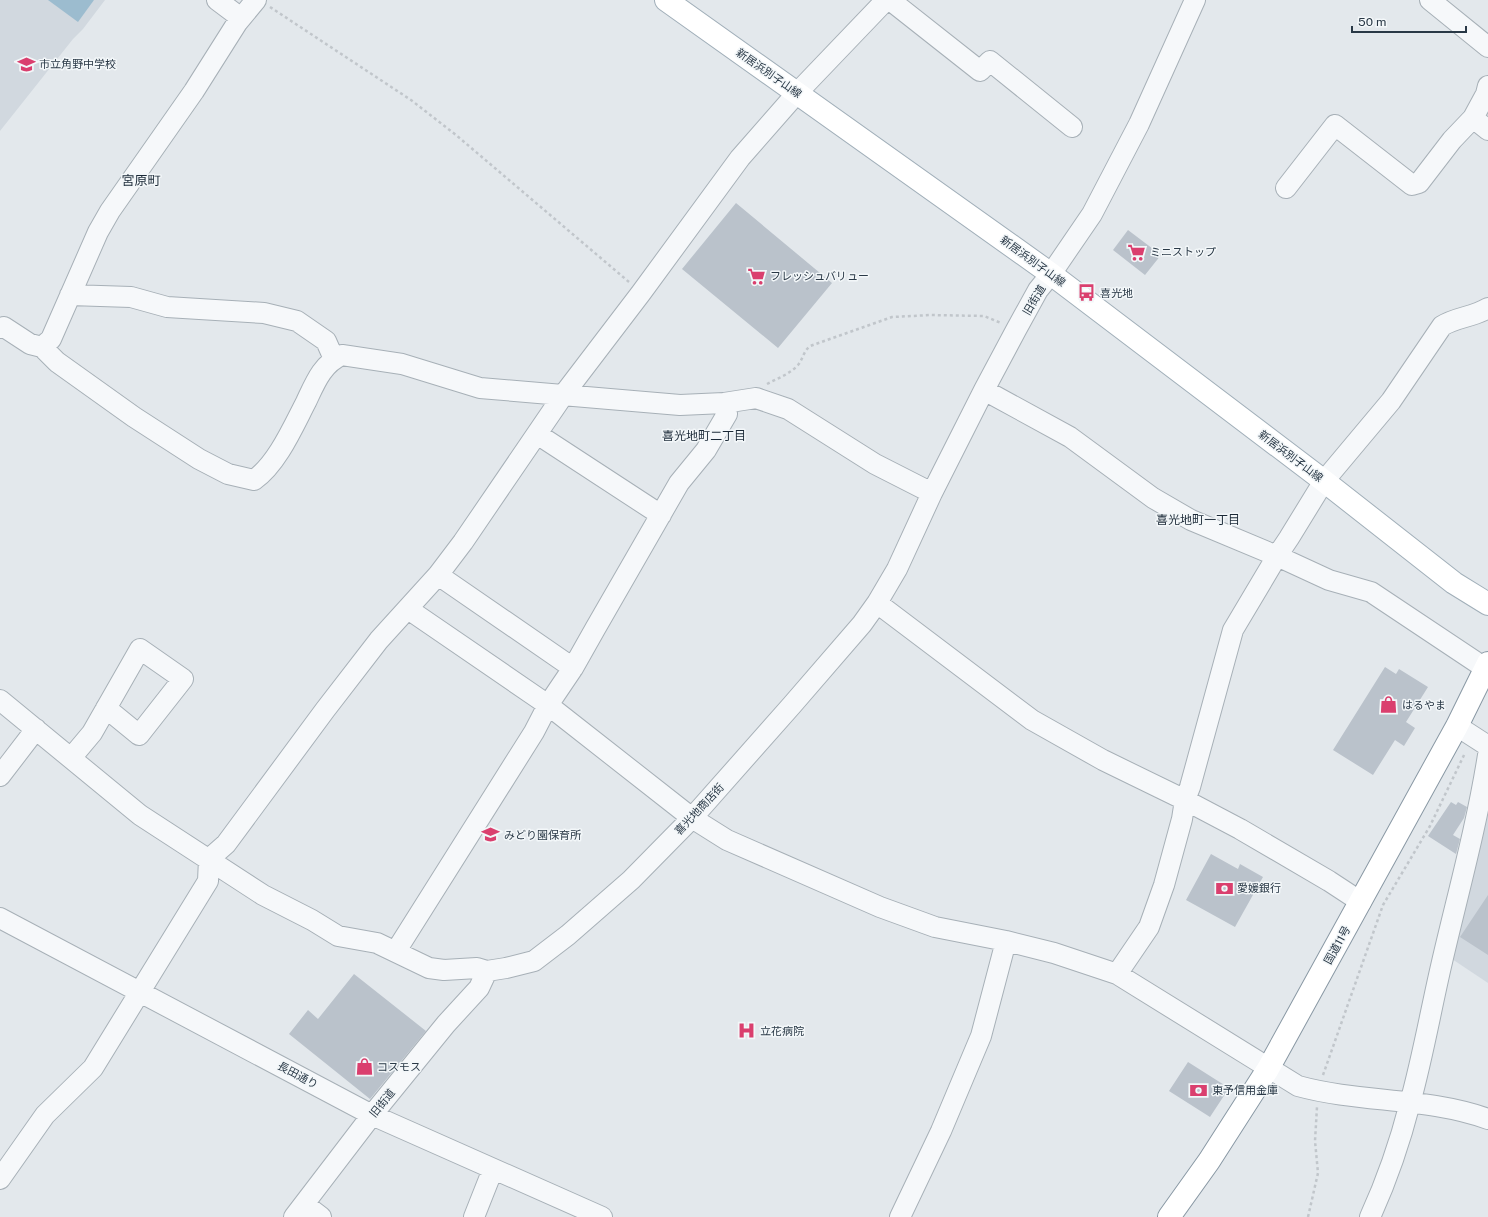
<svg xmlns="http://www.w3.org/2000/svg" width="1488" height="1217" font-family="'Public Sans','Noto Sans JP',sans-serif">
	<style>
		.built { fill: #d1d8df }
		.water { fill: #9cbccf }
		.building { fill: #bac2cb }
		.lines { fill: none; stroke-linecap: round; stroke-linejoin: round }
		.minor-casing { stroke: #a7b0b7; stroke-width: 22 }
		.major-casing { stroke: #a1afb9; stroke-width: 24 }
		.highway-casing { stroke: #8998a4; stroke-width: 24 }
		.path { stroke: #c1c6cb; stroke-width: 2.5; stroke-dasharray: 3 3; stroke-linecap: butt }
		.minor { stroke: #f6f8fa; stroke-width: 20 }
		.major { stroke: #fff; stroke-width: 22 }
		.highway { stroke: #fff; stroke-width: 22 }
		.labels { text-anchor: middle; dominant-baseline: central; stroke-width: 3; stroke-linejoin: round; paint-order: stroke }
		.poi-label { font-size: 11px; fill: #293846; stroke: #f3f7f9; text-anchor: start }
		.street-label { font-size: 11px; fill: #293846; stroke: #f3f7f9 }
		.neighbourhood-label { font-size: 12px; fill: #1b2937; stroke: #f3f7f9 }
		.quarter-label { font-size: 13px; fill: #1b2937; stroke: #f3f7f9 }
	</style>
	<rect width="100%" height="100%" fill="#e3e8ec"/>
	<path class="built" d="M0 0H105L83 29 73 39 0 131Z
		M1488 784V983L1449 957Z"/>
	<path class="water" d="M48 0H94L78 22Z"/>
	<path class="building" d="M736 203 832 283 778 348 682 269Z
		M1128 230 1161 255 1145 275 1113 250Z
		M1385 667 1396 674 1399 669 1428 687 1406 722 1415 728 1404 746 1395 740 1373 775 1333 750Z
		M1451 802 1456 805 1458 802 1467 807 1464 818 1453 835 1460 839 1456 854 1428 836Z
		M1211 854 1238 869 1240 864 1263 877 1235 927 1186 900Z
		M1488 895V955L1460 937Z
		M354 974 426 1031 370 1099 289 1034 308 1010 318 1019Z
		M1188 1062 1229 1088 1210 1117 1169 1091Z"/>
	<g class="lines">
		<defs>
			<path id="minor" d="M217 0 241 18
				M890 0 980 71 990 61 1072 127
				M1430 0 1488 47
				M1473 118 1488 130
				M1286 188 1335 125 1412 185 1419 183 1452 140 1473 118 1486 94 1488 86
				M70 295 131 297 167 307 264 313 297 321 326 341 334 359
				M0 328 4 327 30 344 42 347 51 339 98 232 110 211 194 91 237 23 256 0
				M42 347 57 362 134 417 199 459 228 474 254 480C277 464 293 427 306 402 315 383 322 364 342 355L402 364 480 388 680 405 724 403 756 398 788 409 875 464 932 493
				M984 390 1070 437 1153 498 1191 520 1277 556 1329 580 1371 592 1485 668
				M537 434 661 515
				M438 575 573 668
				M877 603 1032 720 1103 760 1185 800 1240 829 1329 881 1361 902
				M408 609 548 705 692 818 727 840 880 907 935 927 1006 941 1054 953 1117 974 1298 1086C1360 1103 1427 1097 1488 1119
				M0 700 140 815 263 895 312 920 338 936 377 943 429 968 444 970 477 968 487 971 506 968 534 961 568 935 631 880 692 818 792 705 862 624 877 603 897 569 932 493 984 390 1016 330 1038 290 1051 274 1092 214 1139 124 1195 0
				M1457 726 1488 746
				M71 758 92 733 140 649 183 679 139 735 106 708
				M0 776 36 729
				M0 918 372 1115 602 1217
				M396 951 534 732 548 705 573 668 595 629 679 483 706 450 727 414 724 403
				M1117 974 1149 927 1164 885 1182 819 1185 800 1190 787 1233 630 1277 556 1289 538 1324 481 1391 401 1442 326C1456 317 1474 317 1488 308
				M0 1179 45 1115 93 1068 208 881 209 859 226 844 325 710 379 640 438 575 463 542 564 394 641 293 740 158 797 93 886 0
				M304 1204 321 1217
				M294 1217 372 1115 446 1024 479 988 487 971
				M474 1217 493 1169
				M900 1217 941 1131 981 1036 1006 941
				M1370 1217C1387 1180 1400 1142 1410 1103 1423 1056 1431 1009 1442 962 1458 893 1477 825 1488 755"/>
			<path id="major" d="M666 0 1051 274 1324 481 1454 583 1488 604"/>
			<path id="highway" d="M1169 1217 1209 1161 1268 1069 1457 726 1488 663"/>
		</defs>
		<use href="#minor" class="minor-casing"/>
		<use href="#major" class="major-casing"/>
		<use href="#highway" class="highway-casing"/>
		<path class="path" d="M270 7 411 100 456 135 629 282
			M767 384C778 378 790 374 798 365 803 359 803 352 810 346L892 317 931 315 984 316 1001 323
			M1323 1075 1383 905 1430 826 1465 753
			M1308 1217 1318 1173 1315 1141 1317 1107"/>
		<use href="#minor" class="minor"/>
		<use href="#major" class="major"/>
		<use href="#highway" class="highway"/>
	</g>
	<defs>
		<symbol id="school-bare" viewBox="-9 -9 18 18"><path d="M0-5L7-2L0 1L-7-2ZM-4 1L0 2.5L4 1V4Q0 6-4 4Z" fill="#da3f6e" stroke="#f3f7f9" stroke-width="2.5" paint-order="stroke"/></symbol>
		<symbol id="supermarket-bare" viewBox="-9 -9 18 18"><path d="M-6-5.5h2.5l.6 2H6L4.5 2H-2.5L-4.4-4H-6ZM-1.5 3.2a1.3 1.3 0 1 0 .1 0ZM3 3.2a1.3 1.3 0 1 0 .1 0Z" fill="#da3f6e" stroke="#f3f7f9" stroke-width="2.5" paint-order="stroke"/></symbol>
		<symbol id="bus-bare" viewBox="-9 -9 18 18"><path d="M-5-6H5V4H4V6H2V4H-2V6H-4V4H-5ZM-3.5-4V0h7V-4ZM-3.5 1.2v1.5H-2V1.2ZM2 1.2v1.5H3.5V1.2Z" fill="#da3f6e" stroke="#f3f7f9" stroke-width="2.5" paint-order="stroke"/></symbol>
		<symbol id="shop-bare" viewBox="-9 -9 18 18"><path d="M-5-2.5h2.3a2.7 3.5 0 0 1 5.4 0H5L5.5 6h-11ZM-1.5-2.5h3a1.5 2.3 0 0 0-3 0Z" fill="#da3f6e" stroke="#f3f7f9" stroke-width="2.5" paint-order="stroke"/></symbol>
		<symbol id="bank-bare" viewBox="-9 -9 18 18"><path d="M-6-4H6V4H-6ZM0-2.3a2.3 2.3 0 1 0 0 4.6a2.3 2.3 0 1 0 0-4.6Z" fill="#da3f6e" stroke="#f3f7f9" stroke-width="2.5" paint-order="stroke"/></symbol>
		<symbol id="hospital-bare" viewBox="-9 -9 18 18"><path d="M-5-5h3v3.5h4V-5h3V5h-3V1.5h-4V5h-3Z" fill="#da3f6e" stroke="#f3f7f9" stroke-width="2.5" paint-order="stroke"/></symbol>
	</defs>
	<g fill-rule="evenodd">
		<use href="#school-bare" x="14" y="52" width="25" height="25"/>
		<use href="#supermarket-bare" x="1124" y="240" width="25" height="25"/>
		<use href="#supermarket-bare" x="744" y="264" width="25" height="25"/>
		<use href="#bus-bare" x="1074" y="280" width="25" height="25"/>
		<use href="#shop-bare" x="1376" y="692" width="25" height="25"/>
		<use href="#school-bare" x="478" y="822" width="25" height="25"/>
		<use href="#bank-bare" x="1212" y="876" width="25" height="25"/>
		<use href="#hospital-bare" x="734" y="1018" width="25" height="25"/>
		<use href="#shop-bare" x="352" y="1054" width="25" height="25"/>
		<use href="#bank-bare" x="1186" y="1078" width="25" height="25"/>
	</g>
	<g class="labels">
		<g class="poi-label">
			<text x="39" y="64">市立角野中学校</text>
			<text x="1150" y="252">ミニストップ</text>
			<text x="770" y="276">フレッシュバリュー</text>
			<text x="1100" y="293">喜光地</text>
			<text x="1402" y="705">はるやま</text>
			<text x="504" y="835">みどり園保育所</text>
			<text x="1237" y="888">愛媛銀行</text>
			<text x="760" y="1031">立花病院</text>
			<text x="377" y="1067">コスモス</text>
			<text x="1212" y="1090">東予信用金庫</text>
		</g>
		<g class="street-label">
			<text transform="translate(769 73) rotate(35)">新居浜別子山線</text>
			<text transform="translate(1033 261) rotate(36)">新居浜別子山線</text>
			<text transform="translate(1034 300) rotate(-59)">旧街道</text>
			<text transform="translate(1291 456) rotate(37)">新居浜別子山線</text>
			<text transform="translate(699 809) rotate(-47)">喜光地商店街</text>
			<text transform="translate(1337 945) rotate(-61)">国道11号</text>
			<text transform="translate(298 1075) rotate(28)">長田通り</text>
			<text transform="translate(382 1103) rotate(-51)">旧街道</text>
		</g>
		<g class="neighbourhood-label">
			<text x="704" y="436">喜光地町二丁目</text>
			<text x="1198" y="520">喜光地町一丁目</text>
		</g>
		<g class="quarter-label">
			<text x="141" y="180">宮原町</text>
		</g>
	</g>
	<path d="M1352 26v6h114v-6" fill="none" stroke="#293846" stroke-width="2"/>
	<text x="1358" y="26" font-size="12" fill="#293846" stroke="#f3f7f9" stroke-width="3" paint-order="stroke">50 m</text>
</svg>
